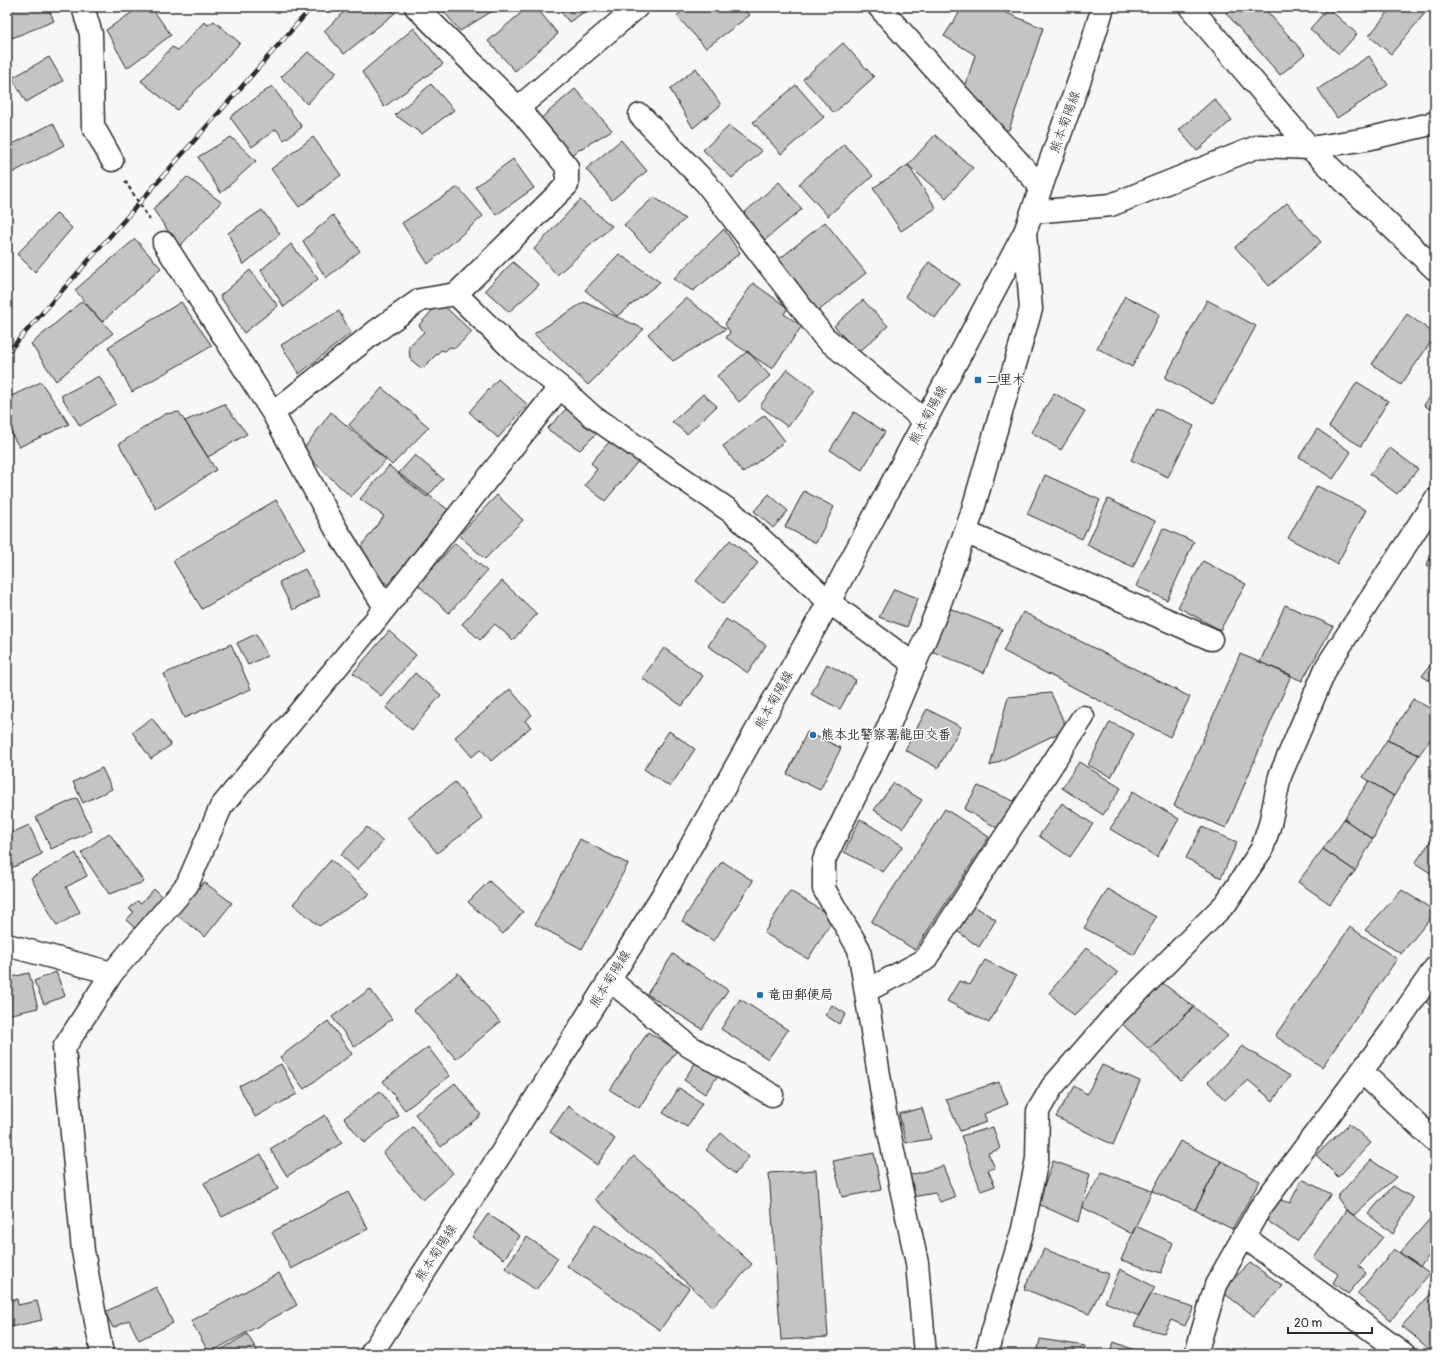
<svg xmlns="http://www.w3.org/2000/svg" width="1442" height="1361" font-family="Pangolin,'Klee One',sans-serif">
	<style>
		.building { fill: #c4c4c4; stroke: #2b2b2b }
		.lines { fill: none; stroke-linecap: round; stroke-linejoin: round }
		.minor-casing { stroke: #2b2b2b; stroke-width: 25 }
		.major-casing { stroke: #2b2b2b; stroke-width: 25 }
		.path { stroke: #2b2b2b; stroke-width: 2.5; stroke-dasharray: 4 3; stroke-linecap: butt }
		.minor { stroke: #fff; stroke-width: 22 }
		.major { stroke: #fff; stroke-width: 22 }
		.rail-casing { stroke: #2b2b2b; stroke-width: 4.5 }
		.rail { stroke: #fff; stroke-width: 3; stroke-dasharray: 9; stroke-linecap: butt }
		.poi-dot { fill: #1f6fb2; stroke: #fff; stroke-width: 1.5 }
		.labels { text-anchor: middle; dominant-baseline: central; stroke-width: 3; stroke-linejoin: round; paint-order: stroke }
		.street-label { font-size: 13px; fill: #2b2b2b; stroke: #fff }
		.poi-label { font-size: 13px; font-weight: bold; fill: #2b2b2b; stroke: #fff; text-anchor: start }
	</style>
	<rect width="100%" height="100%" fill="#f7f7f7"/>
	<filter id="ink" filterUnits="userSpaceOnUse"><feTurbulence type="fractalNoise" baseFrequency=".025" numOctaves="2"/><feDisplacementMap in="SourceGraphic" scale="8" xChannelSelector="R" yChannelSelector="G"/><feConvolveMatrix kernelMatrix="1 2 1 2 8 2 1 2 1" color-interpolation-filters="sRGB"/></filter>
	<g filter="url(#ink)">
		<path class="building" d="M19 7H48L54 21 12 38 7 26V13Z
			M140 7H151L171 35 127 68 106 30Z
			M349 7H387L395 13 344 54 324 31Z
			M440 7H499L460 31Z
			M528 7H536L558 34 515 71 488 41Z
			M557 7H592L569 22Z
			M686 7H739L750 15 706 48 677 16Z
			M963 7H992L1043 28 1009 130H1003L980 113 984 104 963 94 975 55 944 36Z
			M1232 7H1263L1305 54 1280 75 1226 13Z
			M1392 7H1430L1391 54 1369 36Z
			M1328 8 1357 34 1339 54 1310 29Z
			M214 21 240 43 177 110 141 81 172 47 178 50 204 22 208 25Z
			M414 28 443 64 384 107 362 72Z
			M843 43 874 77 834 113 803 79Z
			M308 52 337 72 307 104 281 77Z
			M1369 56 1388 85 1337 118 1318 89Z
			M49 57 63 81 26 102 12 78Z
			M696 68 721 105 693 128 670 89Z
			M431 84 454 110 422 134 395 115Z
			M796 85 824 117 781 154 753 122Z
			M272 86 302 127 284 140 276 129 252 147 230 117Z
			M575 89 612 130 569 156 540 119Z
			M1214 99 1232 120 1197 151 1179 130Z
			M53 123 64 145 12 173 7 163V147Z
			M729 126 762 151 732 178 703 150Z
			M935 135 973 168 946 198 908 165Z
			M231 137 256 161 221 193 198 157Z
			M313 137 341 175 299 207 271 169Z
			M621 140 647 171 612 200 586 169Z
			M844 144 873 176 828 216 799 184Z
			M513 159 534 188 496 215 475 187Z
			M908 165 936 208 901 231 873 188Z
			M187 177 221 202 179 247 153 209Z
			M779 182 802 209 765 240 743 214Z
			M458 187 483 216 428 264 402 223Z
			M654 197 685 219 650 251 624 225Z
			M580 200 612 226 557 275 534 249Z
			M1287 203 1321 242 1269 286 1235 247Z
			M262 210 280 234 243 265 228 233Z
			M57 213 72 228 35 272 17 254Z
			M333 215 360 251 326 278 303 241Z
			M825 222 866 273 812 316 772 265Z
			M724 229 740 253 693 291 673 279Z
			M135 239 161 268 102 322 75 290Z
			M291 244 318 279 284 307 261 270Z
			M619 254 660 282 617 316 585 290Z
			M513 262 539 285 509 312 485 290Z
			M929 262 960 284 935 318 905 296Z
			M250 270 278 306 244 333 220 296Z
			M753 283 788 308 784 314 802 326 772 369 726 338 730 332 725 324Z
			M1125 296 1160 314 1132 367 1097 348Z
			M686 298 726 329 673 361 648 334Z
			M863 300 888 326 858 353 834 326Z
			M1207 300 1256 326 1213 404 1165 378Z
			M82 301 113 333 56 381 31 344Z
			M181 302 212 346 132 392 108 347Z
			M440 302 472 332 455 348 450 347 445 351 441 350 422 369 410 359 409 346 424 332 419 325Z
			M584 302 644 329 588 385 534 334Z
			M339 311 351 333 299 374 281 345Z
			M1407 314 1435 334V336L1401 385 1372 364Z
			M748 351 770 376 739 402 717 376Z
			M787 369 815 390 788 427 760 406Z
			M99 376 116 404 80 426 61 396Z
			M498 379 528 405 498 438 469 412Z
			M41 382 69 424 19 447 7 426V398Z
			M1357 382 1388 401 1361 446 1329 427Z
			M382 388 429 427 392 465 349 425Z
			M1435 390V413L1424 405Z
			M1054 393 1085 411 1061 450 1031 432Z
			M703 394 717 406 687 434 672 422Z
			M224 404 247 434 208 457 185 421Z
			M567 408 598 432 580 450 547 429Z
			M1156 408 1194 426 1168 477 1131 460Z
			M179 412 216 470 156 509 119 444 165 414Z
			M331 412 386 460 351 497 302 451Z
			M854 412 885 432 862 470 830 450Z
			M765 415 785 441 743 473 723 446Z
			M1317 429 1351 452 1333 479 1299 457Z
			M610 441 640 459 605 501 585 485 597 469 591 463Z
			M1390 448 1418 469 1397 494 1370 474Z
			M415 455 443 479 427 497 398 474Z
			M389 466 450 511 388 585 353 557 384 516 360 499Z
			M1045 475 1100 500 1082 539 1027 514Z
			M1317 486 1366 510 1337 564 1288 538Z
			M804 491 834 507 816 543 785 527Z
			M769 494 788 511 773 528 754 511Z
			M497 495 523 520 485 559 459 535Z
			M1108 499 1155 521 1133 567 1087 545Z
			M276 500 305 549 202 609 173 561Z
			M1163 528 1194 542 1167 600 1136 586Z
			M730 540 758 563 723 604 696 581Z
			M455 543 487 571 449 613 418 585Z
			M1435 551V571L1426 565Z
			M1203 561 1246 584 1220 630 1178 607Z
			M305 569 320 596 293 610 279 582Z
			M502 581 537 614 513 640 495 624 480 640 462 624Z
			M894 589 918 598 907 627 879 617Z
			M1285 605 1333 626 1302 681 1260 662Z
			M949 608 1002 629 984 673 931 651Z
			M1023 612 1190 697 1170 737 1003 651Z
			M726 619 766 645 748 673 708 646Z
			M389 631 416 655 381 696 353 673Z
			M256 634 267 656 248 665 237 643Z
			M231 644 251 689 184 718 164 674Z
			M664 648 703 676 682 706 642 678Z
			M1240 654 1291 675 1226 828 1174 806Z
			M1435 659V684L1422 676Z
			M827 664 856 680 840 709 811 694Z
			M415 673 441 695 412 730 386 708Z
			M510 689 532 715 525 721 531 727 491 761 481 749 472 757 455 737Z
			M1051 693 1067 729 990 766 1008 697Z
			M1413 699 1435 711V733L1419 755 1387 740Z
			M927 709 961 727 938 768 905 750Z
			M152 718 171 745 151 759 132 732Z
			M1110 722 1134 734 1111 777 1088 765Z
			M669 731 695 749 670 787 644 769Z
			M807 732 841 748 820 790 787 774Z
			M1387 740 1419 755 1394 796 1363 777Z
			M1079 762 1121 788 1103 815 1062 788Z
			M102 768 112 789 83 803 73 782Z
			M1369 781 1394 796 1373 839 1344 819Z
			M455 782 483 819 437 853 408 817Z
			M894 783 922 800 903 828 874 810Z
			M978 786 1016 802 999 829 964 809Z
			M1133 791 1179 819 1157 857 1110 829Z
			M77 798 92 831 51 849 36 817Z
			M1062 803 1093 824 1070 857 1039 836Z
			M945 809 989 837 915 950 871 922Z
			M860 819 903 846 883 872 844 852Z
			M1344 819 1373 839 1355 871 1323 849Z
			M29 825 42 854 7 870V835Z
			M367 827 383 842 357 870 341 855Z
			M1202 827 1237 842 1221 878 1186 858Z
			M109 833 144 882 109 894 81 853Z
			M580 839 628 864 582 949 535 924Z
			M1431 841 1435 843V876L1415 863Z
			M1323 849 1355 871 1330 904 1298 882Z
			M76 853 87 876 66 887 80 912 57 926 31 878Z
			M331 860 370 894 319 926 293 904Z
			M722 861 753 881 714 941 682 921Z
			M489 881 523 912 503 934 468 902Z
			M204 882 232 903 205 937 177 915Z
			M154 889 164 899 136 929 126 920 134 912 129 909 137 901 141 903Z
			M1108 889 1156 917 1134 955 1084 928Z
			M1402 890 1435 911V913L1401 954 1365 930Z
			M790 891 834 918 808 959 764 933Z
			M971 904 996 920 979 947 953 928Z
			M1350 927 1397 959 1322 1067 1275 1036Z
			M1086 948 1118 973 1074 1016 1049 993Z
			M673 954 728 990 702 1029 647 994Z
			M985 960 1016 976 989 1023 947 1001 959 981 970 985Z
			M56 972 65 996 44 1004 34 981Z
			M29 973 38 1008 7 1015V978Z
			M458 973 500 1022 456 1059 414 1010Z
			M1160 981 1194 1007 1149 1049 1121 1023Z
			M370 989 392 1019 355 1047 332 1017Z
			M1435 991V1010L1425 1001Z
			M740 999 788 1030 768 1059 721 1029Z
			M832 1005 846 1014 839 1024 825 1015Z
			M1194 1007 1228 1036 1181 1080 1149 1049Z
			M328 1021 352 1054 304 1089 280 1057Z
			M648 1032 677 1050 639 1108 610 1090Z
			M1242 1046 1290 1076 1273 1101 1248 1080 1225 1100 1208 1082Z
			M428 1047 450 1076 405 1110 383 1081Z
			M697 1060 719 1074 705 1094 684 1080Z
			M281 1064 297 1094 255 1117 239 1086Z
			M1102 1065 1140 1081 1113 1145 1056 1117 1074 1086 1087 1094Z
			M999 1082 1008 1104 984 1114 987 1122 960 1131 946 1099Z
			M455 1083 481 1115 441 1147 415 1114Z
			M679 1088 702 1103 687 1127 663 1113Z
			M380 1091 399 1116 364 1143 344 1118Z
			M568 1106 615 1139 597 1165 550 1132Z
			M922 1108 931 1139 906 1143 899 1114Z
			M325 1115 342 1143 287 1176 270 1149Z
			M1349 1124 1371 1143 1338 1177 1316 1155Z
			M413 1127 453 1173 423 1200 383 1153Z
			M993 1127 1000 1149 988 1153 995 1168 988 1170 995 1186 981 1191 961 1136Z
			M721 1133 749 1157 735 1174 706 1150Z
			M1180 1141 1221 1161 1195 1210 1152 1191Z
			M874 1153 881 1190 842 1197 833 1161Z
			M261 1154 278 1189 222 1217 204 1183Z
			M634 1156 752 1264 713 1307 595 1199Z
			M1371 1160 1396 1177 1354 1215 1346 1210 1337 1197Z
			M1053 1161 1090 1174 1078 1222 1038 1204Z
			M1221 1161 1260 1181 1232 1229 1195 1210Z
			M943 1166 955 1197 940 1202 935 1193 912 1197 907 1176Z
			M816 1170 828 1337 781 1340 769 1173Z
			M1102 1172 1152 1191 1132 1234 1082 1207Z
			M1302 1179 1331 1194 1297 1241 1266 1220 1280 1200 1290 1203Z
			M1393 1186 1413 1198 1393 1234 1368 1214Z
			M348 1192 368 1229 291 1269 272 1232Z
			M1346 1210 1383 1237 1359 1266 1366 1273 1348 1294 1333 1283 1338 1274 1314 1258Z
			M1435 1213V1248L1420 1267 1400 1253Z
			M488 1214 520 1236 504 1259 472 1237Z
			M595 1224 689 1288 660 1330 567 1266Z
			M1136 1226 1173 1243 1161 1273 1121 1260Z
			M527 1237 558 1258 536 1290 505 1268Z
			M1044 1249 1109 1274 1089 1314 1024 1289Z
			M1394 1249 1430 1273 1391 1320 1357 1294Z
			M1250 1263 1283 1286 1254 1316 1221 1291Z
			M1120 1269 1155 1287 1139 1316 1105 1302Z
			M279 1273 297 1305 209 1353 191 1321Z
			M156 1287 173 1323 139 1340 129 1320 113 1328 105 1312Z
			M1435 1289V1354L1402 1326Z
			M1151 1294 1194 1307 1185 1326 1171 1320 1164 1333 1134 1326Z
			M17 1299 18 1305 37 1301 42 1320 7 1328V1301Z
			M247 1334 259 1354H214Z
			M1040 1339 1085 1346 1083 1354H1037Z
			M1114 1342 1145 1354H1109Z
			M56 1347 57 1354H30Z"/>
		<g class="lines">
			<defs>
				<path id="minor" d="M83 7 91 34 93 126 112 160
					M416 7 518 108 567 167V185L456 294
					M879 7 1041 187
					M1190 7 1310 148 1435 269
					M518 108 637 7
					M640 115 706 183 824 337 925 421
					M1032 212 1111 205 1259 146 1310 148 1367 139 1435 123
					M164 243 273 413 336 529 385 607
					M273 413 375 332 420 300 456 294 513 350 560 387 592 416 733 513 829 602 915 665
					M965 532 1211 639
					M7 945 112 973
					M610 980 689 1046 772 1095
					M866 991 925 960 1083 717
					M1362 1072 1435 1141
					M1243 1236 1404 1354
					M102 1354 83 1251 64 1048 112 973 187 885 221 807 370 627 560 387
					M925 1354 917 1263 885 1113 859 949 824 889V860L887 730 937 611 971 516 1031 309 1025 232
					M986 1354 1023 1229 1037 1159 1038 1111 1052 1087 1113 1017 1226 903 1262 849 1270 824 1280 776 1327 666 1435 500
					M1196 1354 1216 1285 1260 1208 1393 1029 1435 968"/>
				<path id="major" d="M371 1354 502 1152 669 885 829 602 1025 232 1087 59 1103 7"/>
			</defs>
			<use href="#minor" class="minor-casing"/>
			<use href="#major" class="major-casing"/>
			<path class="path" d="M125 181 151 222"/>
			<use href="#minor" class="minor"/>
			<use href="#major" class="major"/>
			<defs>
				<path id="rail" d="M7 353 312 7"/>
			</defs>
			<use href="#rail" class="rail-casing"/>
			<use href="#rail" class="rail"/>
		</g>
	</g>
	<g class="poi-dot">
		<rect x="974" y="376" width="8" height="8" rx="2"/>
		<circle cx="813" cy="735" r="4"/>
		<circle cx="760" cy="995" r="4"/>
	</g>
	<g class="labels">
		<g class="street-label">
			<text transform="translate(1065 122) rotate(-70)">熊本菊陽線</text>
			<text transform="translate(928 415) rotate(-62)">熊本菊陽線</text>
			<text transform="translate(774 700) rotate(-61)">熊本菊陽線</text>
			<text transform="translate(610 979) rotate(-58)">熊本菊陽線</text>
			<text transform="translate(436 1253) rotate(-57)">熊本菊陽線</text>
		</g>
		<g class="poi-label">
			<text x="986" y="380">二里木</text>
			<text x="821" y="735">熊本北警察署龍田交番</text>
			<text x="768" y="995">竜田郵便局</text>
		</g>
	</g>
	<rect width="1442" height="1361" fill="none" stroke="#fff" stroke-width="24"/>
	<rect x="12" y="12" width="1418" height="1337" fill="none" stroke="#2b2b2b" stroke-width="1.5" filter="url(#ink)"/>
	<path d="M1288 1327v6h84v-6" fill="none" stroke="#2b2b2b" stroke-width="2"/>
	<text x="1294" y="1327" font-size="12" fill="#2b2b2b" stroke="#ffffff" stroke-width="3" paint-order="stroke">20 m</text>
</svg>
